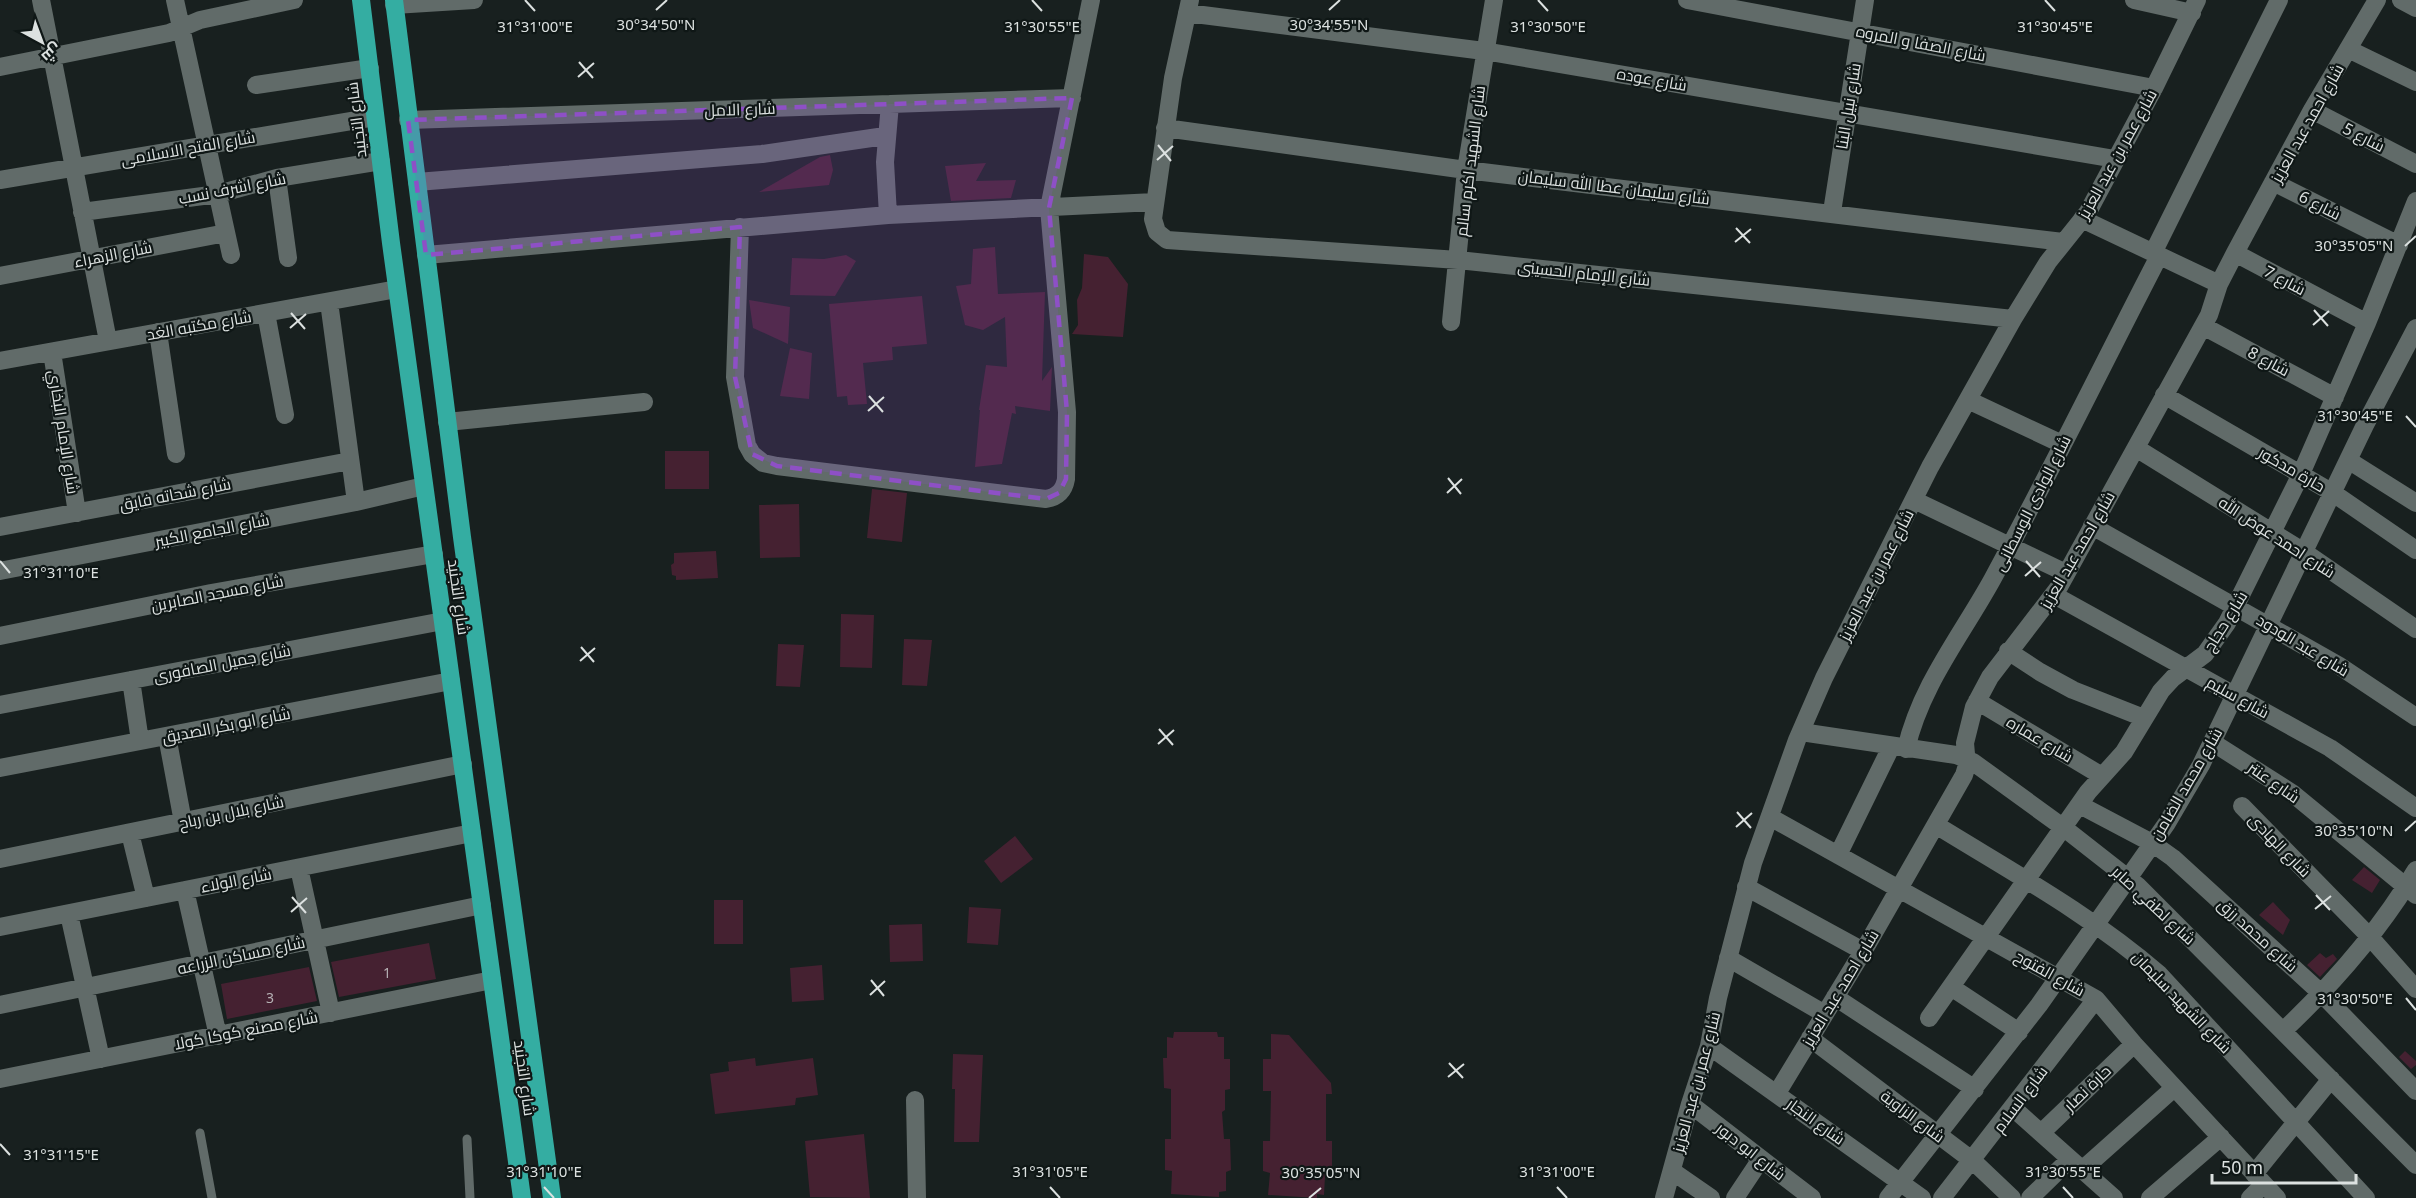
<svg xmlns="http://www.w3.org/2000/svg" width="2416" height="1198" font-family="'Noto Sans',Cairo,sans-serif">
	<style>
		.building { fill: #452131 }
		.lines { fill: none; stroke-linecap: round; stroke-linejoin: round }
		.lane { stroke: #616b69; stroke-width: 9 }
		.street { stroke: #616b69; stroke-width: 18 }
		.highway { stroke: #34ada2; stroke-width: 18 }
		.marked { fill: #8e50c6; fill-opacity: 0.2; stroke: #8e50c6; stroke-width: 4.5; stroke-dasharray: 12 8; stroke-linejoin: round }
		.ticks { fill: none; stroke: #dce1e0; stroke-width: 2 }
		.labels { text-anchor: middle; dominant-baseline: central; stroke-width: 4.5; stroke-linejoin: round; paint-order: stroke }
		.number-label { font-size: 14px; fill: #b6b1b4 }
		.street-label { font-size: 16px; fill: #dce1e0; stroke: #0f1716 }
		.ticks-label { font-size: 15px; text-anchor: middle; fill: #dce1e0; stroke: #0f1716; stroke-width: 4.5; stroke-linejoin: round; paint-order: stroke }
	</style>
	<rect width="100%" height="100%" fill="#18201f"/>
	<path class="building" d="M830 155 833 170 829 185 759 192 820 157Z
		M986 163 976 181 1016 180 1011 198 951 201 945 166Z
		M995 247 998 294 1045 292 1042 381 1052 367 1050 411 1015 406 1016 414 1012 413 1002 464 975 467 980 410H979L986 365 1007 367 1005 317 983 330 965 325 956 286 971 284 973 249Z
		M1084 254 1108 257 1128 284 1123 337 1072 334 1078 325 1077 300 1082 288Z
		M846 255 856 261 835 296 790 295 792 258 824 259Z
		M922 296 927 344 892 347 893 360 863 363 867 404 848 405 847 396 837 397 829 304Z
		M749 300 790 307 788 344 753 328Z
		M790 348 812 353 809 399 780 396Z
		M665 451H709V489H665Z
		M872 489 907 493 902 542 867 538Z
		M799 504 800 557 760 558 759 505Z
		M716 551 718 578 676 580V576L672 575 671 565 674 563V553Z
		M841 614 874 615 872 668 840 667Z
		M904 639 932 640 927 686 902 685Z
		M778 644 804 645 800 687 776 686Z
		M1015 836 1033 859 1001 883 984 861Z
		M2364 867 2380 880 2372 893 2352 880Z
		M714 900H743V944H714Z
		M2273 902 2290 920 2283 935 2259 915Z
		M969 907 1001 909 998 945 967 943Z
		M922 924 923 961 890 962 889 925Z
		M429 943 436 979 339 997 331 962Z
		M2320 953 2326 958 2333 954 2337 959 2320 977 2307 965Z
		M822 965 824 1000 792 1002 790 968Z
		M309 967 317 1001 227 1019 221 984Z
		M1174 1032H1217L1218 1037H1224V1059H1230V1089L1225 1090V1110L1222 1112 1224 1139H1230L1231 1170 1226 1172V1191L1219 1192V1197L1171 1194 1172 1171 1165 1170V1139H1171V1089L1164 1088 1163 1058H1167V1037L1173 1038Z
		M1271 1034 1289 1035 1331 1083 1332 1094H1326V1141H1332V1176H1325L1324 1195 1317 1194V1198L1268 1195 1270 1173 1263 1171V1141H1270L1271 1091H1263V1059H1271Z
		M2405 1051 2416 1061V1065L2411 1069 2399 1057Z
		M953 1054 983 1055 979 1142H954L955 1089H952Z
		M755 1058 756 1066 813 1058 818 1095 796 1098 795 1105 715 1114 710 1074 729 1071 728 1062Z
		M864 1134 870 1198 810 1197 805 1141Z"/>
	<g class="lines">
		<path class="lane" d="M200 1133 212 1198
			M467 1139 470 1198"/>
		<path class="street" d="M41 0 108 341
			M175 0 231 255
			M1190 0 1173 78 1153 219 1157 232 1167 240 1458 260 2013 319
			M1687 0 2154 88
			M2134 0 2192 13
			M2401 0 2416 8
			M394 5 474 0
			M1187 13 1484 51 2115 159
			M2348 49 2416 82
			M0 67 169 33 200 20 294 0
			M256 85 370 68
			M2312 110 2416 164
			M408 120 1072 98
			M1165 128 1466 170 2063 242
			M277 178 288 258
			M0 180 375 117
			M417 182 762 154 885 136
			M2273 182 2399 245
			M82 212 218 194 277 178 381 161
			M1832 212 1865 0
			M888 215 885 162 890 104
			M2082 219 2219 284
			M740 227 735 377 747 445 752 454 763 463 777 466 1046 499C1057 497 1064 491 1066 479L1067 412 1049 208 1091 0
			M2153 253 2279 0
			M2235 253 2367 323
			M426 255 888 215 1155 202
			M0 276 226 233
			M329 302 356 502
			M266 313 285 415
			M1451 322 1466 170 1494 0
			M2203 326 2335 397
			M158 332 176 454
			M52 352 77 513
			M0 361 397 289
			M2164 395 2333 493 2416 550
			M1968 400 2062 444
			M447 422 644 402
			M2136 448 2304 552 2416 629
			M2348 460 2416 503
			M1914 500 2066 573
			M2092 526 2338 665 2416 717
			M0 527 350 461
			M0 571 356 502 424 486
			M2054 595 2330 748 2416 808
			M0 636 211 593 434 554
			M2008 651 2040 672 2073 690 2144 718
			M131 680 140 741
			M1977 701 2102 776
			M0 705 443 621
			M1801 732 1956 755 1973 762 2064 828 2138 886 2416 1165
			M167 736 183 822
			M2212 742 2292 793 2416 895
			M1906 749C1921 685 1961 636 1992 580 2050 473 2103 364 2159 256
			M0 768 451 681
			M2080 805 2152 843 2173 858 2322 994 2416 1091
			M2242 806 2370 937 2416 989
			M1770 817 2096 999 2134 1044 2277 1198
			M1936 825C2012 872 2091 915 2159 974L2366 1198
			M130 833 146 898
			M1838 855 1891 747
			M0 859 463 764
			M299 868 331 1013
			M1746 887 1863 951
			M185 890 218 1036
			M69 914 101 1059
			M0 927 472 833
			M1728 958 1825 1014
			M1951 987 2019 1032
			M1835 997 1975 1089
			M0 1005 482 905
			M1929 1018 2088 792 2124 752 2161 691 2173 678 2205 654 2227 623 2301 474 2367 323 2416 201
			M2283 1031C2334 983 2380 930 2416 870
			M1810 1038 1973 1161 2012 1198
			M1709 1046 1922 1198
			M0 1079 492 980
			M1777 1093 1868 943 1964 775 1967 765 1965 743 1974 707 1990 677 2059 587 2209 315 2219 284 2235 253 2312 110 2377 0
			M915 1100 917 1198
			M1690 1104 1812 1198
			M2013 1108 2114 1198
			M2041 1133 2134 1044
			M2082 1170 2174 1088
			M1672 1171 1711 1198
			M2254 1174 2331 1079
			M1664 1198 1690 1104 1709 1046 1718 998 1753 863 1797 740 1824 678 1930 467 2013 319 2048 262 2088 212 2154 88 2197 0
			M1735 1198 1761 1159
			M1888 1198 2039 1005 2167 823 2201 765 2365 425 2416 328
			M1942 1198 2096 999
			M2030 1198 2070 1159
			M2150 1198 2221 1137
			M2250 1198 2264 1184"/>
		<path class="highway" d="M361 0 391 243 522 1198
			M394 0 462 537 552 1198"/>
	</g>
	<path class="marked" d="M1072 98 1049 208 1067 412 1066 479 1059 493 1046 499 777 466 752 454 735 377 740 227 426 255 408 120Z"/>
	<path class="ticks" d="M525 0 535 11M1032 0 1042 11M1538 0 1548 11M2045 0 2055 11M656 10 667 0M1329 10 1340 0M579 62 593 78M578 77 594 63M1158 145 1171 161M1157 160 1173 146M1736 228 1750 243M1735 242 1751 229M2405 246 2416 236M2314 310 2328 326M291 313 305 329M2313 325 2329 311M290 328 306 314M869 396 883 412M868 411 884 397M2406 416 2416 427M1448 478 1461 494M1447 493 1462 479M0 561 10 573M2026 561 2040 577M2025 576 2041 562M581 647 594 662M580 661 595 648M1159 729 1173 745M1158 744 1174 730M1737 812 1751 828M1736 827 1752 813M2405 831 2416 821M2316 895 2330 910M292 897 306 913M2315 909 2331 896M291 912 307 898M871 980 884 996M870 995 885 981M2406 998 2416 1010M1449 1063 1463 1078M1448 1077 1464 1064M0 1144 10 1155M544 1187 554 1198M1050 1187 1060 1198M1557 1187 1567 1198M2063 1187 2073 1198M1309 1198 1321 1188"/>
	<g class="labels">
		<g class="number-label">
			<text x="387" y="972">1</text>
			<text x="270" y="997">3</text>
		</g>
		<g class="street-label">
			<text transform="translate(1921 43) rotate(11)">شارع الصفا و المروه</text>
			<text transform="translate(1652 79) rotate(10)">شارع عوده</text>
			<text transform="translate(1848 106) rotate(-81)">شارع نبيل البنا</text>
			<text transform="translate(740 109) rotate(-2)">شارع الامل</text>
			<text transform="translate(356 120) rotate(-97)">شارع التجنيد</text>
			<text transform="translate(2307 123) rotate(-61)">شارع احمد عبد العزيز</text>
			<text transform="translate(2364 137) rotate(27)">شارع 5</text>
			<text transform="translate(188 148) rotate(-10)">شارع الفتح الاسلامى</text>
			<text transform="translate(2117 154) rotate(-61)">شارع عمر بن عبد العزيز</text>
			<text transform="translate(1470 161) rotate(-83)">شارع الشهيد اكرم سالم</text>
			<text transform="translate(1614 187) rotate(7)">شارع سليمان عطا الله سليمان</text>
			<text transform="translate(232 188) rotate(-11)">شارع اشرف نسب</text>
			<text transform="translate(2320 205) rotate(27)">شارع 6</text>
			<text transform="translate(113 254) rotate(-11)">شارع الزهراء</text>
			<text transform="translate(1584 273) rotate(6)">شارع الإمام الحسينى</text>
			<text transform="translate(2285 280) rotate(28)">شارع 7</text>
			<text transform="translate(199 325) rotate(-10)">شارع مكتبه الغد</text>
			<text transform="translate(2269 361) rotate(28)">شارع 8</text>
			<text transform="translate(64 432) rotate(81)">شارع الإمام البخاري</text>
			<text transform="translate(2292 469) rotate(30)">حارة مدكور</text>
			<text transform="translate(175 494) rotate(-11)">شارع شحاته فايق</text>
			<text transform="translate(2032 503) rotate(-63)">شارع الوادى الوسطانى</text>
			<text transform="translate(212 530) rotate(-11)">شارع الجامع الكبير</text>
			<text transform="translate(2277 537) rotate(33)">شارع احمد عوض الله</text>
			<text transform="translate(2077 550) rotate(-60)">شارع احمد عبد العزيز</text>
			<text transform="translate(1876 575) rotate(-63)">شارع عمر بن عبد العزيز</text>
			<text transform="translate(217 593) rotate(-11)">شارع مسجد الصابرين</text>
			<text transform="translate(459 597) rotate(82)">شارع التجنيد</text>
			<text transform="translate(2225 621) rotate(-58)">شارع حجاج</text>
			<text transform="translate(2303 645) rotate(31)">شارع عبد الودود</text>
			<text transform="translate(222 663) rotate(-11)">شارع جميل الصافورى</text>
			<text transform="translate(2238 697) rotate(29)">شارع سليم</text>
			<text transform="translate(226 725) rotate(-11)">شارع ابو بكر الصديق</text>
			<text transform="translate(2040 739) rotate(31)">شارع عماره</text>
			<text transform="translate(2274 782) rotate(35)">شارع عنتر</text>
			<text transform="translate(2186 784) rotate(-60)">شارع محمد الضامن</text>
			<text transform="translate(231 812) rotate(-12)">شارع بلال بن رباح</text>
			<text transform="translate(2280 845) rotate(46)">شارع الهادى</text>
			<text transform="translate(236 880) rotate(-11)">شارع الولاء</text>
			<text transform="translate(2154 905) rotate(43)">شارع لطفي صابر</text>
			<text transform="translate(2258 935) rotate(42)">شارع محمد رزق</text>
			<text transform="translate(241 955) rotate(-12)">شارع مساكن الزراعه</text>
			<text transform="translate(2050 973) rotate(29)">شارع الفتوح</text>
			<text transform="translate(1840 988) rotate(-59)">شارع احمد عبد العزيز</text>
			<text transform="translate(2182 1002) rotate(46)">شارع الشهيد سليمان</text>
			<text transform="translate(246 1030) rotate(-11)">شارع مصنع كوكا كولا</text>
			<text transform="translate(525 1078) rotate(82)">شارع التجنيد</text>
			<text transform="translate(1696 1082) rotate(-75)">شارع عمر بن عبد العزيز</text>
			<text transform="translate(2087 1088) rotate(-44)">حارة نصار</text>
			<text transform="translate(2020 1099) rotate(-53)">شارع السلام</text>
			<text transform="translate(1913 1116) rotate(37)">شارع الزاوية</text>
			<text transform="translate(1816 1121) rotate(36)">شارع النجار</text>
			<text transform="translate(1751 1151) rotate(38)">شارع ابو دبور</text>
		</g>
	</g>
	<g class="ticks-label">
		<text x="656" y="30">30°34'50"N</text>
		<text x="1329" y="30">30°34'55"N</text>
		<text x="535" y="32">31°31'00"E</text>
		<text x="1042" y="32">31°30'55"E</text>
		<text x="1548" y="32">31°30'50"E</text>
		<text x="2055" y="32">31°30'45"E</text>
		<text x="2354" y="251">30°35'05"N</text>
		<text x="2355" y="421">31°30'45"E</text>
		<text x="61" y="578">31°31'10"E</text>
		<text x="2354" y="836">30°35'10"N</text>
		<text x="2355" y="1004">31°30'50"E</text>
		<text x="61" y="1160">31°31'15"E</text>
		<text x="544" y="1177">31°31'10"E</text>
		<text x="1050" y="1177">31°31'05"E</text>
		<text x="1557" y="1177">31°31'00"E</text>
		<text x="2063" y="1177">31°30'55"E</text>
		<text x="1321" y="1178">30°35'05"N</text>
	</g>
	<g transform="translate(42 42) rotate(139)" stroke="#0f1716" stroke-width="4.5" paint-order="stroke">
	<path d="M0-4.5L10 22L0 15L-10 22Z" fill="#dce1e0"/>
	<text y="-9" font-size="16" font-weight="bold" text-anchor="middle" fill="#dce1e0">ش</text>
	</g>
	<path d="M2212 1174v9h144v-9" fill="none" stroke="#dce1e0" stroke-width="3"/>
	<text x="2221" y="1174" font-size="18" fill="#dce1e0" stroke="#0f1716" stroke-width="4.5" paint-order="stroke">50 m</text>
</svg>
